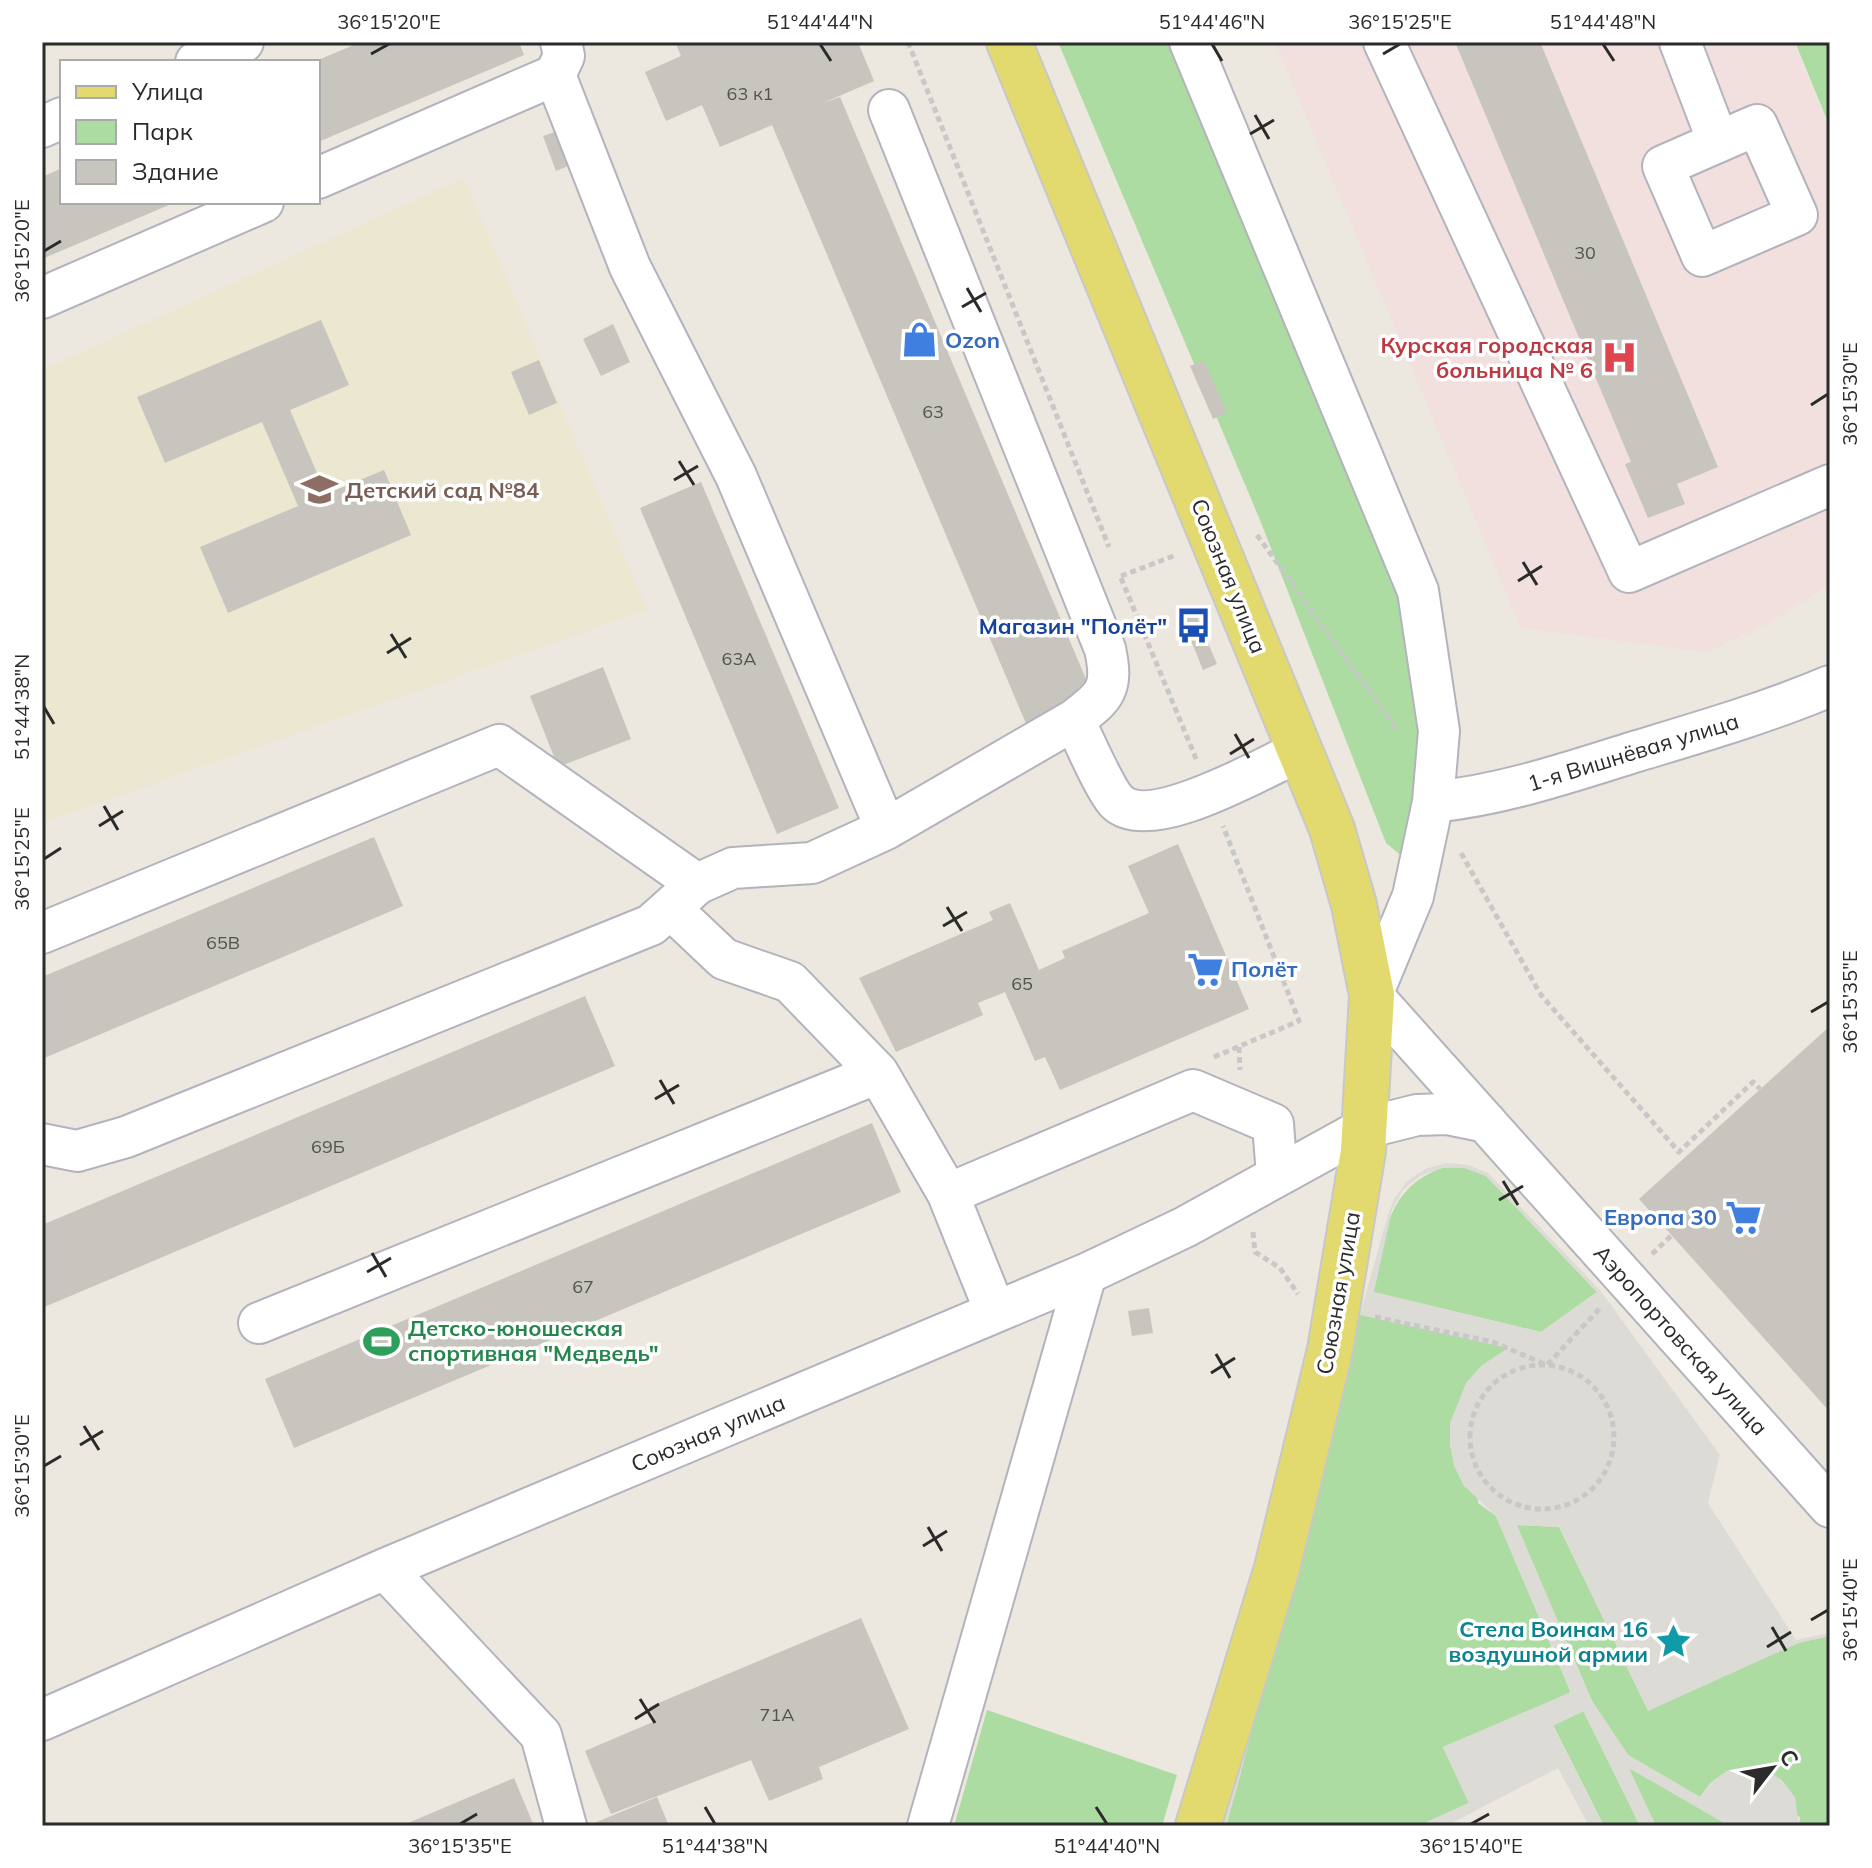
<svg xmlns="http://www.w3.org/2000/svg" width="1872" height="1868" font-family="Mulish,sans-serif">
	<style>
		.education { fill: #ebe7d1 }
		.medical { fill: #f1e0de }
		.green { fill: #acdca2 }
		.plaza { fill: #dcdbd6; fill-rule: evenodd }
		.building { fill: #c7c5be }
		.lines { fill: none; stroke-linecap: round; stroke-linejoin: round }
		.minor-casing { stroke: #b3b3bd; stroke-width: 44 }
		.major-casing { stroke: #c8c8c8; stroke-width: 48 }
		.path { stroke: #c8c8c8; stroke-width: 5; stroke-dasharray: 6 4; stroke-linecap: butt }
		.minor { stroke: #fff; stroke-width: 40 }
		.major { stroke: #e2da6e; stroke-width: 44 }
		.ticks { fill: none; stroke: #2b2b2b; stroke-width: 3 }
		.labels { text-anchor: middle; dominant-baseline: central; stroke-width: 7; stroke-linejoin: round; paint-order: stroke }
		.number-label { font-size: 18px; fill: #525250 }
		.shop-label { font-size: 22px; font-weight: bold; fill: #366cbe; stroke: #fff; text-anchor: start }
		.health-label { font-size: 22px; font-weight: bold; fill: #be3a42; stroke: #fff; text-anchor: end }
		.education-label { font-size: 22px; font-weight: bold; fill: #785e54; stroke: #fff; text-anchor: start }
		.street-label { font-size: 22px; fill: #2b2b2b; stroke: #fff }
		.transit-label { font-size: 22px; font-weight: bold; fill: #164399; stroke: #fff; text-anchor: end }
		.leisure-label { font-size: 22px; font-weight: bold; fill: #27864d; stroke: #fff; text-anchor: start }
		.culture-label { font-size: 22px; font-weight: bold; fill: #0d838f; stroke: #fff; text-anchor: end }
		.neatline { fill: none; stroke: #2b2b2b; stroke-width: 3 }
		.ticks-label { font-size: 20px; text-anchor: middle; fill: #2b2b2b }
	</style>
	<rect width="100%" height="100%" fill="#ece8df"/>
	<path class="education" d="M464 178 647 610 42 823V370Z"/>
	<path class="medical" d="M1275 42H1794L1830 132V584L1767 624 1706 652 1521 628Z"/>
	<path class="green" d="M1058 42H1172L1412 617 1421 678 1411 848 1403 857 1386 843 1260 520Z
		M1795 42H1830V127Z
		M1442 1168H1465L1486 1176 1597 1292 1541 1332 1373 1292C1385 1239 1384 1189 1442 1168Z
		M1360 1314 1509 1348 1481 1366 1478 1503 1496 1516 1571 1693 1443 1747 1469 1803 1418 1826H1226Z
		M1516 1525 1559 1527 1648 1710 1798 1643 1830 1636V1826H1799L1800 1817 1711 1782 1700 1797 1628 1755 1592 1701Z
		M987 1710 1177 1775 1162 1826H954Z
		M1584 1711 1640 1826H1604L1553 1725Z
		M1627 1767 1730 1825 1729 1826H1656Z"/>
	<path class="plaza" d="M1446 1163 1468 1165 1488 1173 1600 1290 1720 1455 1708 1503 1796 1640 1830 1633V1636L1798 1643 1648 1711 1559 1527 1517 1525 1592 1701 1628 1755 1700 1797 1711 1782 1727 1771 1745 1767 1764 1769 1782 1780 1795 1797 1799 1826H1729L1629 1768 1656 1826H1640L1583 1711 1553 1726 1604 1826H1589L1558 1768 1446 1826H1418L1469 1803 1443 1747 1571 1692 1496 1516 1464 1486 1454 1466 1450 1445V1423L1466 1383 1481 1366 1508 1348 1360 1315 1238 1784 1226 1826H1217L1387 1218 1394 1199 1407 1181 1425 1169ZM1442 1168H1465L1486 1176 1597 1292 1541 1332 1374 1292 1392 1210 1403 1190 1420 1176Z"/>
	<path class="building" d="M361 42H519L524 55 318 142V60Z
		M679 42H858L874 81 823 103 840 97 1094 698 1027 726 772 125 720 147 702 105 666 121 645 72 681 56 676 44Z
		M1455 42H1540L1718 467 1677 484 1685 504 1648 518 1625 464 1631 462Z
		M560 130 573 164 556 171 543 136Z
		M62 168V202H176L42 259V177Z
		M321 320 349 385 290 410 326 494 384 470 411 535 228 613 200 547 298 506 262 422 165 463 137 397Z
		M613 324 630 362 601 376 583 339Z
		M539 360 557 403 529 415 511 372Z
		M1204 360 1227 413 1213 419 1190 366Z
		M701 482 839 808 777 834 640 508Z
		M1194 610 1217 664 1203 670 1181 616Z
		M603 667 631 739 558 767 530 696Z
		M374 837 403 906 42 1059V977Z
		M1178 844 1249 1009 1060 1090 1045 1057 1035 1061 1005 992 978 1003 983 1015 896 1052 859 978 993 920 989 912 1010 903 1039 970 1065 958 1062 951 1149 913 1128 866Z
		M585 996 615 1066 42 1308V1225Z
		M1830 1026V1412L1639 1199Z
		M872 1123 901 1192 294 1448 265 1379Z
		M1149 1308 1153 1333 1132 1336 1128 1311Z
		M861 1618 909 1729 819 1767 823 1779 769 1801 751 1760 611 1814 585 1751 655 1721 649 1707Z
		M514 1778 534 1826H401Z
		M657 1797 669 1826H587Z"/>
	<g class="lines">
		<defs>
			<path id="minor" d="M561 42 564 56 555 75 630 267 736 476 886 829
				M1190 42 1418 591 1439 731 1433 802 1413 896 1372 995 1830 1507
				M1384 42 1629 572 1830 485
				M1680 42 1717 139
				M196 62 243 42
				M889 110 1105 649C1114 689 1105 697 1074 720
				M1757 125 1797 215 1702 256 1663 166Z
				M42 127 62 118
				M318 178 555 75
				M42 298 263 202
				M1433 802C1502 795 1567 773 1634 752 1700 732 1766 713 1830 686
				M42 933 499 745 697 884
				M878 1073 948 1194
				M42 1144 77 1151 126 1137 651 925 697 884 733 868 812 863 886 829 1074 720C1083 738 1105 790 1117 802 1151 834 1264 767 1300 751
				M995 1311 948 1194 1193 1090 1273 1124 1277 1176
				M259 1323 878 1073 790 982 724 959 670 908
				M385 1569 541 1735 566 1826
				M42 1720 385 1569 1086 1274 1185 1227 1365 1128 1417 1115 1447 1114 1486 1122
				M928 1826 1086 1274"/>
			<path id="major" d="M1009 42 1332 829 1354 905 1372 995 1363 1151 1330 1350 1277 1568 1198 1826"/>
		</defs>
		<use href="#minor" class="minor-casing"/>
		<use href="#major" class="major-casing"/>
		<path class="path" d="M908 42 1109 547
			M1257 535 1398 731
			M1121 576 1176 555
			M1121 578 1197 761
			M1461 853 1541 995 1679 1152 1753 1082 1760 1089
			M1239 1047 1240 1070
			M1214 1057 1299 1021 1223 826
			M1253 1232 1255 1252 1280 1268 1298 1294
			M1652 1254 1672 1235
			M1375 1317 1493 1342 1547 1365 1601 1307
			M1470 1437a72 72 0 1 1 144 0a72 72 0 1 1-144 0Z"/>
		<use href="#minor" class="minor"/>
		<use href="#major" class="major"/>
	</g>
	<path class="ticks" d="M820 44 831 61M1212 44 1222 61M1603 44 1614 61M371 54 389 44M1383 54 1400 44M1255 115 1269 139M1250 134 1274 120M44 251 61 241M967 288 981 312M962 307 986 293M1811 405 1828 394M679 461 694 485M674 480 698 466M1523 562 1537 585M1518 581 1542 566M391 634 406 658M387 653 411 638M44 707 54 724M1235 734 1249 758M1230 754 1254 739M104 806 118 830M99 826 123 811M44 859 61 848M947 907 962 931M943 926 967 912M1811 1012 1828 1002M660 1080 674 1104M655 1099 679 1085M1503 1181 1518 1205M1499 1200 1523 1186M372 1253 386 1277M367 1272 391 1258M1216 1354 1230 1378M1211 1373 1235 1358M84 1426 99 1450M80 1445 103 1431M44 1466 61 1456M928 1527 942 1551M923 1546 947 1531M1811 1620 1828 1610M1772 1627 1786 1651M1767 1647 1791 1632M640 1699 655 1723M635 1719 659 1704M705 1807 715 1824M1096 1807 1107 1824M460 1824 477 1814M1471 1824 1489 1814"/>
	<defs>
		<symbol id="shop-bare" viewBox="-9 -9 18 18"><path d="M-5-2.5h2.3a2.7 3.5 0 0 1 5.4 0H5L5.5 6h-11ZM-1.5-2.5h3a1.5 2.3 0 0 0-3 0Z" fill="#3f7fe0" stroke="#fff" stroke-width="2.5" paint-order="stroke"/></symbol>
		<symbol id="hospital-bare" viewBox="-9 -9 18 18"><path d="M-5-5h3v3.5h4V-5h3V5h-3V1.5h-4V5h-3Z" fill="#e0444e" stroke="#fff" stroke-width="2.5" paint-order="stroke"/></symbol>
		<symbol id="school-bare" viewBox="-9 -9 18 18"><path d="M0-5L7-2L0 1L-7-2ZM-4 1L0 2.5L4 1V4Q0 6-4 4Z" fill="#8d6e63" stroke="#fff" stroke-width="2.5" paint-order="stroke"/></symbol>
		<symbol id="bus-bare" viewBox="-9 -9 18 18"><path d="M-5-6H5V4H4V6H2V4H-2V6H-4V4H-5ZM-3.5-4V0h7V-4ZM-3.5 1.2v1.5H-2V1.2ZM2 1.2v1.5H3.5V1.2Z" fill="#1a4fb4" stroke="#fff" stroke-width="2.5" paint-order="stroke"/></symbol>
		<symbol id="supermarket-bare" viewBox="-9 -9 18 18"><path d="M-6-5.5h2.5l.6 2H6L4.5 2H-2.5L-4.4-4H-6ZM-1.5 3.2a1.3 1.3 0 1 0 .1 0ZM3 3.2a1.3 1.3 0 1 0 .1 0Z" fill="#3f7fe0" stroke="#fff" stroke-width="2.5" paint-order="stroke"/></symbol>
		<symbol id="stadium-bare" viewBox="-9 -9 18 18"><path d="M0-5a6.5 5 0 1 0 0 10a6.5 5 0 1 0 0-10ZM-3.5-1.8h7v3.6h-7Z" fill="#2e9e5b" stroke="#fff" stroke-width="2.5" paint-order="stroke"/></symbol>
		<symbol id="sight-bare" viewBox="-9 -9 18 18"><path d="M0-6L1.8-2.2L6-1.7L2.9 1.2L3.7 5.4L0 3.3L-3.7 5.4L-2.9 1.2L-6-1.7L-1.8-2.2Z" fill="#0f9aa8" stroke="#fff" stroke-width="2.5" paint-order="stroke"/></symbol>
	</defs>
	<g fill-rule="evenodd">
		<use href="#shop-bare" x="894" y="314" width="51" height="51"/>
		<use href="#hospital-bare" x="1594" y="332" width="51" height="51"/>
		<use href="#school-bare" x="294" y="464" width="51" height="51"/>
		<use href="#bus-bare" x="1168" y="600" width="51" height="51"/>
		<use href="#supermarket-bare" x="1180" y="944" width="51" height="51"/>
		<use href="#supermarket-bare" x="1718" y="1192" width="51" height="51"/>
		<use href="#stadium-bare" x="356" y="1316" width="51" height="51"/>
		<use href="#sight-bare" x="1648" y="1616" width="51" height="51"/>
	</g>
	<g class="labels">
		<g class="number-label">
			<text x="750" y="93">63 к1</text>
			<text x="1585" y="252">30</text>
			<text x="933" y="411">63</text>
			<text x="739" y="658">63А</text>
			<text x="223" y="942">65В</text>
			<text x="1022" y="983">65</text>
			<text x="328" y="1146">69Б</text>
			<text x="583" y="1286">67</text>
			<text x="777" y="1714">71А</text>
		</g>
		<g class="shop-label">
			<text x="945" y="340">Ozon</text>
			<text x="1231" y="969">Полёт</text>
			<text x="1717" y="1217" text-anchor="end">Европа 30</text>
		</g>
		<g class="health-label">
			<text x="1593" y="345">Курская городская<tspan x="1593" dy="25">больница № 6</tspan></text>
		</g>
		<g class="education-label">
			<text x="345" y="490">Детский сад №84</text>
		</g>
		<g class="street-label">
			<text transform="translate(1229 576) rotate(68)">Союзная улица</text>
			<text transform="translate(1633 752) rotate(-17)">1-я Вишнёвая улица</text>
			<text transform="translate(1338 1293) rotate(-80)">Союзная улица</text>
			<text transform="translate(1681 1340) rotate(48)">Аэропортовская улица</text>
			<text transform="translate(708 1433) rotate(-23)">Союзная улица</text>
		</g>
		<g class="transit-label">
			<text x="1167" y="626">Магазин "Полёт"</text>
		</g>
		<g class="leisure-label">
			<text x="408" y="1328">Детско-юношеская<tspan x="408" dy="25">спортивная "Медведь"</tspan></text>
		</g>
		<g class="culture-label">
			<text x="1648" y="1629">Стела Воинам 16<tspan x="1648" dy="25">воздушной армии</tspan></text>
		</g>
	</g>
	<rect width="1872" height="1868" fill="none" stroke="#ffffff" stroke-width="88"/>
	<rect x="60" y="60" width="260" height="144" fill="#ffffff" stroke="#aaaaaa" stroke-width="2"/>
	<rect x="76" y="86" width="40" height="12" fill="#e2da6e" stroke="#aaaaaa" stroke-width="2"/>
	<text x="132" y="100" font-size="24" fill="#2b2b2b">Улица</text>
	<rect x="76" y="120" width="40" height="24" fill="#acdca2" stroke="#aaaaaa" stroke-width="2"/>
	<text x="132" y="140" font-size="24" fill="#2b2b2b">Парк</text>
	<rect x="76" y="160" width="40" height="24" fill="#c7c5be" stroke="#aaaaaa" stroke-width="2"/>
	<text x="132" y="180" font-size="24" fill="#2b2b2b">Здание</text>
	<g transform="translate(1772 1768) rotate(59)" stroke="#ffffff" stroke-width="6" paint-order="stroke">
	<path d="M0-6L14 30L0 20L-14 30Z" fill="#2b2b2b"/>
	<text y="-12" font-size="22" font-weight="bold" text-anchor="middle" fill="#2b2b2b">С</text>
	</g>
	<rect x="44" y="44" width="1784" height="1780" class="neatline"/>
	<g class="ticks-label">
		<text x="389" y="29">36°15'20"E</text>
		<text x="820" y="29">51°44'44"N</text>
		<text x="1212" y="29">51°44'46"N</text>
		<text x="1400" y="29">36°15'25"E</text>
		<text x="1603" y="29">51°44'48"N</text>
		<text transform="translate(22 251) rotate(-90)" y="7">36°15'20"E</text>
		<text transform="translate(1850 394) rotate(-90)" y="7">36°15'30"E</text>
		<text transform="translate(22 707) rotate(-90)" y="7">51°44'38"N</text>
		<text transform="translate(22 859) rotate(-90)" y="7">36°15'25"E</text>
		<text transform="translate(1850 1002) rotate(-90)" y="7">36°15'35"E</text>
		<text transform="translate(22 1466) rotate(-90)" y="7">36°15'30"E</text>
		<text transform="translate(1850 1610) rotate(-90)" y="7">36°15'40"E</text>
		<text x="460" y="1853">36°15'35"E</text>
		<text x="715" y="1853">51°44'38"N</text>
		<text x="1107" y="1853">51°44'40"N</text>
		<text x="1471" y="1853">36°15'40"E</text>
	</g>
</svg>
